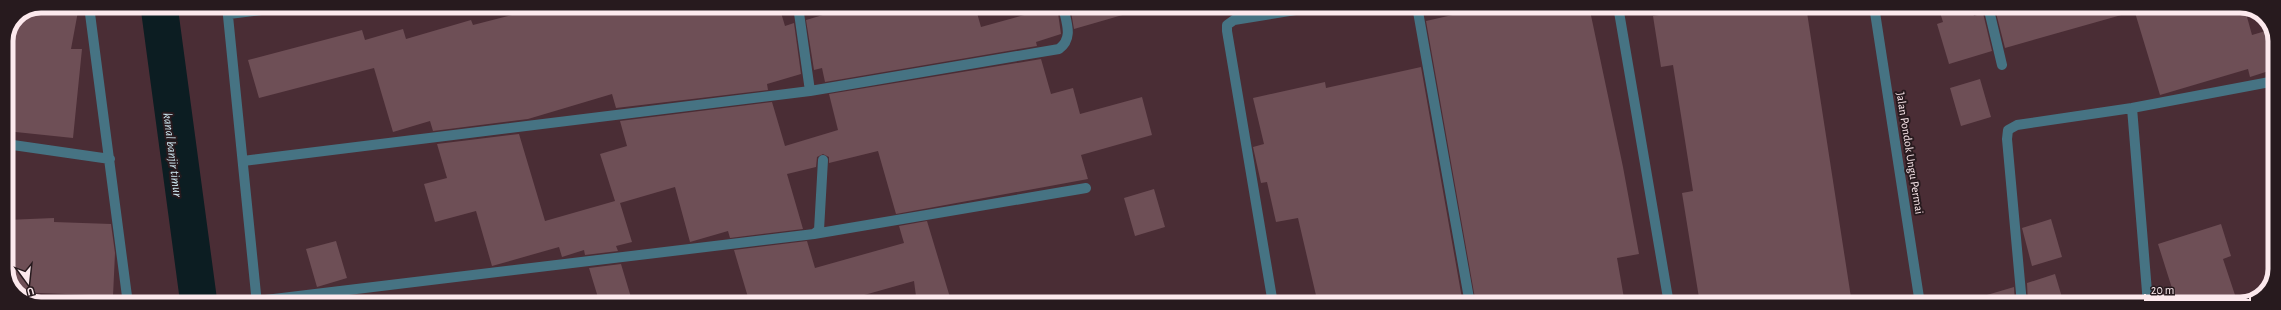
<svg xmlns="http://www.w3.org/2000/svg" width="2281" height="310" font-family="'Alegreya Sans',sans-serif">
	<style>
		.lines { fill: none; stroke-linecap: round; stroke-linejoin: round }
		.canal { stroke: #0c1d22; stroke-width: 37 }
		.building { fill: #6e4f56 }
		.minor { stroke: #467383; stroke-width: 10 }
		.tertiary { stroke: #467383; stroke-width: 10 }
		.labels { text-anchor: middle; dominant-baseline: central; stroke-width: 4; stroke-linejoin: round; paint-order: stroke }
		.street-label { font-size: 12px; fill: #fce9ed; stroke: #271a1e }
		.water-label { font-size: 13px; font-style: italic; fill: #cee8f2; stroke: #271a1e }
		.rim { fill: none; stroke: #fce9ed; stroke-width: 5 }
	</style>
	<rect width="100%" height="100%" fill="#4a2d35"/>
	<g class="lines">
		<path class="canal" d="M159 6 199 304"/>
	</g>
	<path class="building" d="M41 6H79L71 49H82L73 138 6 131V41L17 16Z
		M547 6 549 13 573 6H779L785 26 794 23 801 74 767 84 768 90 616 108 612 94 528 119 433 131 430 121 393 132 374 68 259 98 248 60 362 30 365 40 403 29 406 39 471 20 473 25Z
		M853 6H975L981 27 1057 6 1061 34 1036 42 1037 46 825 82 822 68 814 70 806 20Z
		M1070 6H1125L1126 14 1074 29Z
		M1492 6H1589L1623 167 1639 254 1617 258 1625 304H1574L1573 297 1541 304H1476L1426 21Z
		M1715 6H1806L1852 304H1700L1682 193 1693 191 1673 65 1661 67 1653 16Z
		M1938 6H1971L1974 16 1983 13 1992 51 1949 64 1937 24 1943 22Z
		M2006 6H2124L2125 14 2005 48 1995 9Z
		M2133 6H2244L2252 35 2269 30 2275 49V69L2250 77 2248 69 2160 95Z
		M1041 59 1051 94 1073 88 1080 114 1142 97 1152 135 1081 155 1088 179 896 214 878 151 829 163V157L823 154 817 157 816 167 787 174 803 229 730 238 728 231 690 242 675 187 620 203 632 242 616 246 618 251 585 255 584 250 562 257 559 247 492 266 476 211 435 222 424 184 447 178 437 144 519 134 545 221 615 201 600 154 627 146 620 121 772 102 785 146 838 130 829 94Z
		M1421 67 1463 304H1318L1298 218 1276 222 1267 182 1261 183 1253 147 1264 144 1253 98 1325 82 1326 88Z
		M1980 79 1991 117 1961 126 1950 88Z
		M1154 189 1165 227 1135 236 1124 198Z
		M54 218V222L111 224 115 253 113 296 16 292 6 273V220Z
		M2051 219 2062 257 2032 266 2022 228Z
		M927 221 952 304H917L914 281 857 297V299L842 304H750L734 250 807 241 815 268 904 243 899 226Z
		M2221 224 2231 256 2223 259 2236 298 2218 304H2177L2158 244Z
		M336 241 347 278 317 287 306 249Z
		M621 264 633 304H600L589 268Z
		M2055 274 2064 304H2028L2027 283Z
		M2014 287 2015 304H1981L1980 297Z"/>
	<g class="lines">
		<path class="minor" d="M89 6 128 304
			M227 6 257 304
			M798 6 810 91
			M1417 6 1470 304
			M1618 6 1669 304
			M1988 6 2002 65
			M229 14 293 6
			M2132 108 2148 304
			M6 144 110 159
			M243 161 810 91 1059 49C1074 38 1066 22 1063 6
			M814 234 819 230 823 160
			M257 301 814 234 1086 188
			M1273 304 1227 31V25L1234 20 1320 6
			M2022 304 2007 139 2008 130 2017 125 2132 108 2275 81"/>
		<path class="tertiary" d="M1874 6 1920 304"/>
	</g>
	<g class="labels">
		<g class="street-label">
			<text transform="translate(1910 153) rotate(81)">Jalan Pondok Ungu Permai</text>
		</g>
		<g class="water-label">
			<text transform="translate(172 155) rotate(83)">kanal banjir timur</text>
		</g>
	</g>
	<path d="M0 0H2281V310H0ZM41 13H2240A28 28 0 0 1 2268 41V269A28 28 0 0 1 2240 297H41A28 28 0 0 1 13 269V41A28 28 0 0 1 41 13Z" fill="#271a1e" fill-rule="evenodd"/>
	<path class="rim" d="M41 13H2240A28 28 0 0 1 2268 41V269A28 28 0 0 1 2240 297H41A28 28 0 0 1 13 269V41A28 28 0 0 1 41 13Z"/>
	<g transform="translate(28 282) rotate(165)" stroke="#271a1e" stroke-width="3" paint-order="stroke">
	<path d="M0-3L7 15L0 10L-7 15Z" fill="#fce9ed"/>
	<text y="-6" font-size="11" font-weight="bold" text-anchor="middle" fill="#fce9ed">U</text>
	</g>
	<path d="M2145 294v6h105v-6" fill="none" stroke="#fce9ed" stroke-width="2"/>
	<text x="2151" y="294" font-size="12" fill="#fce9ed" stroke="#271a1e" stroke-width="3" paint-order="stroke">20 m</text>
</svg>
